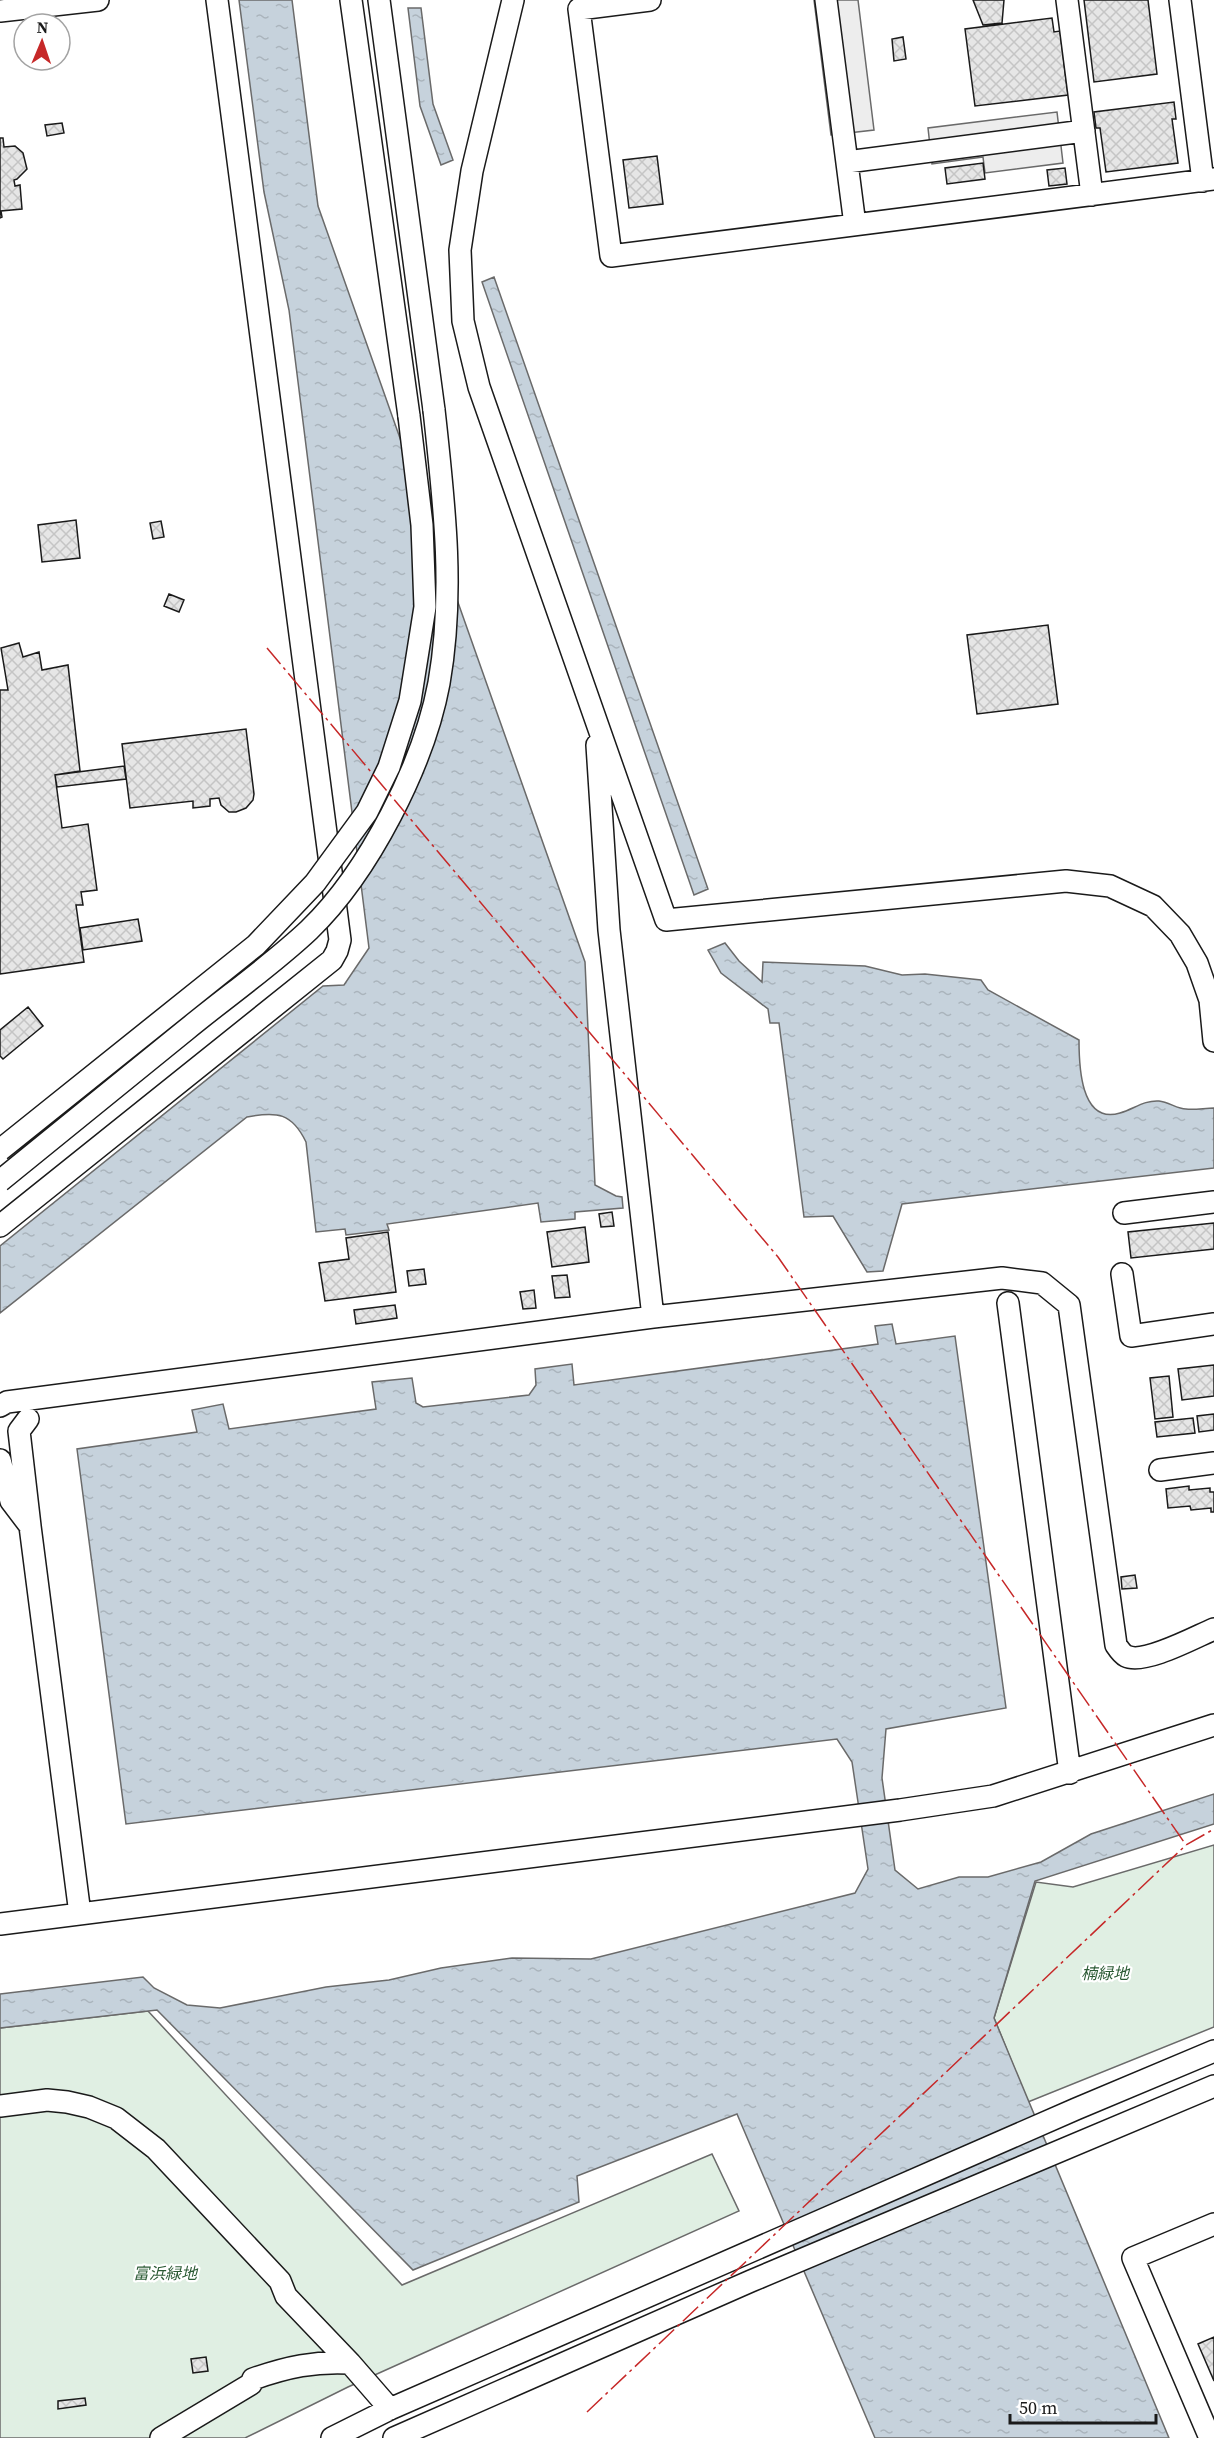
<svg xmlns="http://www.w3.org/2000/svg" width="1214" height="2438" font-family="'Source Serif 4','Noto Sans JP',serif">
	<style>
		.green { fill: #e0efe3; stroke: #6a6a6a; stroke-width: 1.5 }
		.parking { fill: #ededed; stroke: #6a6a6a; stroke-width: 1.5 }
		.water { fill: url(#water-ripples); stroke: #6a6a6a; stroke-width: 1.5 }
		.building { fill: url(#building-cross-hatch); stroke: #1a1a1a; stroke-width: 1.5 }
		.lines { fill: none; stroke-linecap: round; stroke-linejoin: round }
		.minor-casing { stroke: #1a1a1a; stroke-width: 24 }
		.minor { stroke: #fff; stroke-width: 21 }
		.minor-bridge-casing { stroke: #1a1a1a; stroke-width: 24; stroke-linecap: butt }
		.minor-bridge { stroke: #fff; stroke-width: 21 }
		.power { stroke: #c62828; stroke-width: 1.5; stroke-dasharray: 21 4.5 3 4.5; stroke-linecap: butt }
		.labels { text-anchor: middle; dominant-baseline: central; stroke-width: 4.5; stroke-linejoin: round; paint-order: stroke }
		.park-label { font-size: 16px; font-style: italic; fill: #2b5a34; stroke: #fff }
	</style>
	<defs>
		<pattern id="water-ripples" width="26" height="14" patternUnits="userSpaceOnUse" patternTransform="scale(1.5)"><rect width="26" height="14" fill="#c6d2dc"/><path d="M2 4q2-2 4 0t4 0M15 11q2-2 4 0t4 0" fill="none" stroke="#aab4bc"/></pattern>
		<pattern id="building-cross-hatch" width="8" height="8" patternUnits="userSpaceOnUse" patternTransform="scale(1.5)"><rect width="8" height="8" fill="#e6e6e6"/><path d="M0 0l8 8M0 8l8-8" fill="none" stroke="#c5c5c5"/></pattern>
	</defs>
	<rect width="100%" height="100%" fill="#fff"/>
	<path class="green" d="M1214 1845V2027L1028 2102 994 2018 1036 1882 1073 1887Z
		M148 2011 402 2285 712 2154 739 2211 348 2387 245 2438H0V2028Z"/>
	<path class="parking" d="M814 0H858L874 130 831 135Z
		M1057 112 1063 163 985 173 983 157 932 164 928 128Z"/>
	<path class="water" d="M239 0H292L318 206 585 962 595 1185 616 1196 622 1197 623 1208 575 1212V1219L541 1222 538 1203 387 1224 389 1230 346 1235 345 1229 316 1232 306 1142C292 1113 277 1111 247 1117L0 1313V1246L323 986 344 985 369 948 289 310 264 192Z
		M408 8H421L433 104 453 160 441 165 420 106Z
		M494 277 708 889 694 895 482 282Z
		M725 943 739 961 762 982 763 962 865 966 902 975 925 974 981 980 988 990 1079 1040C1079 1064 1080 1125 1120 1113 1134 1109 1144 1100 1159 1101 1169 1102 1177 1109 1186 1109 1195 1110 1205 1108 1214 1108V1168L902 1204 883 1271 867 1272 833 1216 804 1217 779 1023H770L768 1009 721 973 708 950Z
		M892 1324 896 1344 955 1336 1006 1708 886 1729 882 1778 895 1870 918 1889 959 1877H988L1041 1862 1091 1834 1214 1794V1824L1035 1881 994 2018 1169 2438H875L737 2114 577 2176 579 2202 413 2270 157 2010 0 2028V1994L143 1977 154 1988 187 2005 220 2008 326 1987 389 1980 441 1968 512 1958 591 1959 855 1893 868 1869 852 1762 837 1739 126 1824 77 1449 197 1432 192 1410 223 1404 229 1429 376 1409 372 1382 412 1378 416 1403 423 1407 529 1395 536 1385 535 1369 572 1364 574 1385 878 1344 875 1326Z"/>
	<path class="building" d="M973 0H1004L1002 23 983 25Z
		M1084 0H1148L1157 74 1094 82Z
		M1052 18 1054 32 1060 31 1068 95 975 106 965 29Z
		M903 37 906 59 894 61 892 39Z
		M1174 102 1176 119H1172L1178 163 1106 172 1100 128H1096L1094 112Z
		M62 123 64 133 47 136 45 125Z
		M0 138H3L4 147 15 146 23 153 27 169 17 179 14 180 15 186 20 185 22 209 1 211 2 217 0 218Z
		M657 156 663 204 629 208 623 160Z
		M983 163 985 179 947 184 945 168Z
		M1065 168 1067 184 1049 186 1047 170Z
		M76 520 80 558 42 562 38 525Z
		M161 521 164 537 153 539 150 523Z
		M169 594 184 600 179 612 164 606Z
		M1048 625 1058 704 977 714 967 635Z
		M19 643 23 657 39 652 42 670 68 665 80 771 55 775 62 828 88 824 97 890 81 892 83 905H76L84 962 0 974V690H8L1 648Z
		M246 729 254 794 253 800 246 808 236 812H229L221 805 219 798 210 799V806L193 808V801L130 808 122 744Z
		M124 766 126 779 57 787 55 775Z
		M138 919 142 941 83 950 80 928Z
		M28 1007 43 1026 3 1059 0 1056V1030Z
		M612 1212 614 1226 601 1227 599 1214Z
		M1214 1223V1249L1131 1258 1128 1232Z
		M585 1227 589 1262 552 1267 547 1232Z
		M388 1232 396 1292 325 1301 319 1263 349 1259 346 1238Z
		M424 1269 426 1284 409 1286 407 1271Z
		M567 1275 570 1297 555 1298 552 1276Z
		M534 1290 536 1308 523 1309 520 1292Z
		M395 1305 397 1318 356 1324 354 1310Z
		M1214 1365V1396L1182 1400 1178 1369Z
		M1169 1376 1173 1417 1155 1419 1150 1378Z
		M1214 1414V1430L1199 1432 1197 1416Z
		M1193 1418 1195 1433 1157 1437 1155 1422Z
		M1189 1486V1490L1210 1488V1492H1214V1512H1211V1508L1191 1510 1190 1506 1168 1508 1166 1489Z
		M1135 1575 1137 1588 1122 1589 1121 1577Z
		M1214 2337V2381L1198 2344Z
		M206 2357 208 2371 193 2373 191 2359Z
		M85 2398 86 2405 58 2409V2401Z"/>
	<g class="lines">
		<defs>
			<path id="minor" d="M351 0 409 416
				M379 0 434 410
				M513 0 472 171 460 250 463 321 479 387 666 920 1066 881 1110 886 1153 906 1180 934 1197 963 1210 1000 1214 1041
				M650 0 579 9 611 256 1214 179
				M826 0 855 225
				M1067 0 1092 195
				M1180 0 1203 181
				M0 11 98 0
				M847 162 1084 131
				M597 745 609 930 653 1317
				M1124 1213 1214 1202
				M0 1226 332 960 337 951 340 940 217 0
				M1122 1274 1131 1336 1214 1324
				M1008 1303 1070 1773
				M0 1406 7 1402 653 1317 1002 1278 1042 1283 1069 1305 1116 1645C1118 1648 1122 1654 1126 1656 1144 1665 1195 1637 1214 1629
				M28 1419 19 1431 30 1526
				M0 1460 11 1501 30 1526 80 1914
				M1160 1470 1214 1463
				M0 1924 900 1810 993 1796 1214 1725
				M0 2106 47 2100 67 2102 89 2107 116 2118 156 2149 280 2281 286 2296 350 2363 390 2409
				M161 2438 251 2384 253 2379C287 2367 315 2361 350 2363
				M332 2438 390 2409 1076 2109 1214 2051
				M394 2438 751 2281 1214 2086
				M1210 2438 1133 2258 1214 2224"/>
		</defs>
		<use href="#minor" class="minor-casing"/>
		<use href="#minor" class="minor"/>
		<defs>
			<path id="minor-bridge" d="M0 1150 256 945 315 883 367 812 389 767 410 701 425 607 422 525 409 416
				M0 1181C62 1131 124 1080 186 1030 226 997 272 965 309 930 369 872 424 764 439 683 455 592 444 501 434 410"/>
		</defs>
		<use href="#minor-bridge" class="minor-bridge-casing"/>
		<use href="#minor-bridge" class="minor-bridge"/>
		<path class="power" d="M267 648 778 1257 1186 1845
			M587 2412 1186 1845 1214 1829"/>
	</g>
	<g class="labels">
		<g class="park-label">
			<text x="1105" y="1973">楠緑地</text>
			<text x="165" y="2273">富浜緑地</text>
		</g>
	</g>
	<g transform="translate(42 42) rotate(2)"><circle r="28" fill="#ffffff" stroke="#a3a3a3" stroke-width="1.5"/>
	<path d="M0-4.5L10 22L0 15L-10 22Z" fill="#c62828"/>
	<text y="-9" font-size="16" font-weight="bold" text-anchor="middle" fill="#1a1a1a">N</text>
	</g>
	<path d="M1010 2414v9h146v-9" fill="none" stroke="#1a1a1a" stroke-width="3"/>
	<text x="1019" y="2414" font-size="18" fill="#1a1a1a" stroke="#ffffff" stroke-width="4.5" paint-order="stroke">50 m</text>
</svg>
